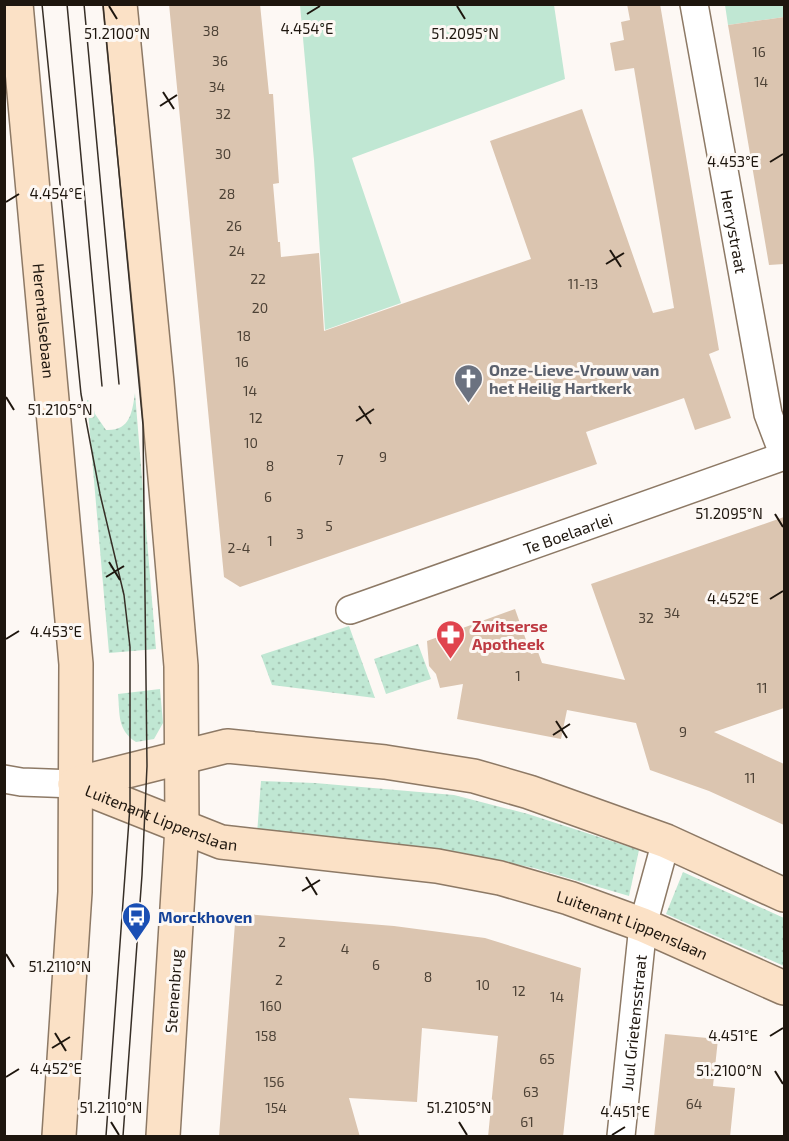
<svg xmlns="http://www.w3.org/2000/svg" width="789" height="1141" font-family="'Exo 2',sans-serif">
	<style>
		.grass { fill: url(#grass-dots) }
		.green { fill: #c0e7d3 }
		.building { fill: #dbc5b0 }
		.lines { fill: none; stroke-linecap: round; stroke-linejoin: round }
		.minor-casing { stroke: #8d7965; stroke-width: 30 }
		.secondary-casing { stroke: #8d7965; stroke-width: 36 }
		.minor { stroke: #fff; stroke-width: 27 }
		.secondary { stroke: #fbe1c6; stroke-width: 33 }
		.tram { stroke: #362e26; stroke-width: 1.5 }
		.ticks { fill: none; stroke: #1e160e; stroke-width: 2 }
		.labels { text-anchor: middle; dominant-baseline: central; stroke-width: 6; stroke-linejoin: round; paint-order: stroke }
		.number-label { font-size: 14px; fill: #4d4236 }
		.street-label { font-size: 16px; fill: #1e160e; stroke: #fdf8f4 }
		.worship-label { font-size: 16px; font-weight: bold; fill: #5b616d; stroke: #fdf8f4; text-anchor: start }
		.health-label { font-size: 16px; font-weight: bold; fill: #be3a42; stroke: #fdf8f4; text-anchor: start }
		.transit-label { font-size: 16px; font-weight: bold; fill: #164399; stroke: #fdf8f4; text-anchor: start }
		.ticks-label { font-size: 15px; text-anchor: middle; fill: #1e160e; stroke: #fdf8f4; stroke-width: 6; stroke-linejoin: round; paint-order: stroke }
	</style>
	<defs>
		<pattern id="grass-dots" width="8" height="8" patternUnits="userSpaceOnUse" patternTransform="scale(1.5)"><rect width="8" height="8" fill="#c0e7d3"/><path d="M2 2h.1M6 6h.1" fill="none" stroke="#a5c5b4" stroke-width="1.8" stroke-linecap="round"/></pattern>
	</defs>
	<rect width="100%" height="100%" fill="#fdf8f4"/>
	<path class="grass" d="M135 393 156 649 109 653 87 400 92 402 95 414 106 430C130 431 132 413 135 393Z
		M349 626 375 698 272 685 261 655Z
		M418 644 431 679 386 694 374 659Z
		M160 689 163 723 154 739 136 742C117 730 120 714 118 694Z
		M261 781 315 783 454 795 528 814 639 850 629 896 534 868 445 850 257 834Z
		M683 872 784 918V966L666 914Z"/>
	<path class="green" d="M300 5H554L565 79 352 158 401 303 325 330 314 160Z
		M725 5H784V17L728 25Z"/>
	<path class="building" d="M169 4H260L269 94H273L279 183 273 184 278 242H280L281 257 319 253 324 331 531 259 490 141 582 109 653 313 674 308 634 68 615 71 610 43 624 40 621 22 630 20 627 4H660L719 350 709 354 731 418 695 430 684 398 586 432 597 464 240 587 224 577Z
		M784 17V264L769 265 728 25Z
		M784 517V708L714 732 784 764V825L709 791 650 770 636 723 567 710 561 739 457 719 463 684 440 688 436 674 429 666 427 641 515 609 531 654 538 652 542 663 625 680 591 584Z
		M246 914 394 926 485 938 581 968 563 1137H488L498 1036 422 1028 417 1102 349 1098 360 1137H219L235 923Z
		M665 1034 718 1039 713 1086 735 1088 730 1137H654Z"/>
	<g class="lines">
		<defs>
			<g id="minor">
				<path id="s1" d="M694 4 768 414 784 456"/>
				<path id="s2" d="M350 610 784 456"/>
				<path d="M4 779 21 782 75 784"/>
				<path id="s3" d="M621 1136 643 925 666 841"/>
			</g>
			<g id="secondary">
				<path id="s4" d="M16 4 76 664 75 892 59 1136"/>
				<path d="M120 4 157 383 181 666 182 827 163 1136"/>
				<path id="s5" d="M75 784 221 842 437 866 500 878 569 898 643 925 784 988"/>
				<path d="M75 784 227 746 385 762 474 776 529 792 666 841 784 895"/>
			</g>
		</defs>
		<use href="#minor" class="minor-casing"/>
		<use href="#secondary" class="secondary-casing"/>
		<use href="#minor" class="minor"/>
		<use href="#secondary" class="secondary"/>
		<path class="tram" d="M42 4 81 394 100 494 124 595 130 647V806L106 1136
			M67 4 102 386
			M84 4 119 384
			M103 4 143 425 147 766 142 875 123 1136"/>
	</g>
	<path class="ticks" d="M109 6 117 19M457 6 465 19M307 14 320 6M163 92 174 109M160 106 177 95M770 162 783 154M6 202 19 194M610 250 621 267M606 264 624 253M6 397 14 410M359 406 371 424M356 421 374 409M775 514 783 527M109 562 120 580M106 577 124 566M770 599 783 591M6 639 19 631M556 721 567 738M553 735 570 724M306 877 317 895M302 891 320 880M6 954 14 967M55 1033 66 1051M770 1036 783 1028M52 1048 70 1037M775 1071 783 1084M6 1077 19 1069M111 1122 119 1135M459 1122 467 1135M612 1135 625 1127"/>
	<defs>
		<symbol id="church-pin" viewBox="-11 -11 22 30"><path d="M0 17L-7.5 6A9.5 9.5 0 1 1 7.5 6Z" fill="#6b7280" stroke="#fdf8f4"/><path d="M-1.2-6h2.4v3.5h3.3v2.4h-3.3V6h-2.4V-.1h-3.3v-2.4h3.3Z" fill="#fff"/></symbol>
		<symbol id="pharmacy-pin" viewBox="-11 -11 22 30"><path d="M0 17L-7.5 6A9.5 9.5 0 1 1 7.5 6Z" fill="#e0444e" stroke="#fdf8f4"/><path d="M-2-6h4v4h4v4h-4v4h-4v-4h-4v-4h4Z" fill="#fff"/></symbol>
		<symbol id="bus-pin" viewBox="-11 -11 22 30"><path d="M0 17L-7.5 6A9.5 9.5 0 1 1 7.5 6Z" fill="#1a4fb4" stroke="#fdf8f4"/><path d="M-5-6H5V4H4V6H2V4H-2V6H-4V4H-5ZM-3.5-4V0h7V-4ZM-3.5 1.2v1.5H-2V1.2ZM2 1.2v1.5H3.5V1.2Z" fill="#fff"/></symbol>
	</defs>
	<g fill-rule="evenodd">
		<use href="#church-pin" x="452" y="362" width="33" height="45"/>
		<use href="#pharmacy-pin" x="434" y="618" width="33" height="45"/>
		<use href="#bus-pin" x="120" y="900" width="33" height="45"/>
	</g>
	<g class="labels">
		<g class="number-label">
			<text x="211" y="30">38</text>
			<text x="759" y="51">16</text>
			<text x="220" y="60">36</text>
			<text x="761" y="81">14</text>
			<text x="217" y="86">34</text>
			<text x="223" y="113">32</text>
			<text x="223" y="153">30</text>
			<text x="227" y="193">28</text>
			<text x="234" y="225">26</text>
			<text x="237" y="250">24</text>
			<text x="258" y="278">22</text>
			<text x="583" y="283">11-13</text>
			<text x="260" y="307">20</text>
			<text x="244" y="335">18</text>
			<text x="242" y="361">16</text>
			<text x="250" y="390">14</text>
			<text x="256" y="417">12</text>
			<text x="251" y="442">10</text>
			<text x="383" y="456">9</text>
			<text x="340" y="459">7</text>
			<text x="270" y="465">8</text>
			<text x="268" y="496">6</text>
			<text x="329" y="525">5</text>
			<text x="300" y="533">3</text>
			<text x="270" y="540">1</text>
			<text x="239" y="547">2-4</text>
			<text x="672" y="612">34</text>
			<text x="646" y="617">32</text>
			<text x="518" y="675">1</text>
			<text x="762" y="687">11</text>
			<text x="683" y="731">9</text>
			<text x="750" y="777">11</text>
			<text x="282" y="941">2</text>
			<text x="345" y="948">4</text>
			<text x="376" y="964">6</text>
			<text x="428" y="976">8</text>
			<text x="279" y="979">2</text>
			<text x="483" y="984">10</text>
			<text x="519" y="990">12</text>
			<text x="557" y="996">14</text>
			<text x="271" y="1005">160</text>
			<text x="266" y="1035">158</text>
			<text x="547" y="1058">65</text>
			<text x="274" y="1081">156</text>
			<text x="531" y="1091">63</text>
			<text x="694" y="1103">64</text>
			<text x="276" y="1107">154</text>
			<text x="527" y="1121">61</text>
		</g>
		<g class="street-label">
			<text stroke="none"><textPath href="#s1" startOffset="231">Herrystraat</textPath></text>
			<text stroke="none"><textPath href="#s4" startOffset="318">Herentalsebaan</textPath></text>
			<text stroke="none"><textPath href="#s2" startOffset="231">Te Boelaarlei</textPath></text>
			<text stroke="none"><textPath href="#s5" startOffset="93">Luitenant Lippenslaan</textPath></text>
			<text stroke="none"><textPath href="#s5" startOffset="579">Luitenant Lippenslaan</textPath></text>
			<text transform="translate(173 991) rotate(-86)">Stenenbrug</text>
			<text stroke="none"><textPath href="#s3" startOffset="114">Juul Grietensstraat</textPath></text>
		</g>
		<g class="worship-label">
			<text x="489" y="369">Onze-Lieve-Vrouw van<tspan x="489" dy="18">het Heilig Hartkerk</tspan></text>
		</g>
		<g class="health-label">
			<text x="472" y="625">Zwitserse<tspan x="472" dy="18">Apotheek</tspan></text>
		</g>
		<g class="transit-label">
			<text x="158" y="916">Morckhoven</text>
		</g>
	</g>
	<g class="ticks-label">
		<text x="307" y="34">4.454°E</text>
		<text x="117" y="39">51.2100°N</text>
		<text x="465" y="39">51.2095°N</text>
		<text x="733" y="167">4.453°E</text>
		<text x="56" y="199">4.454°E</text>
		<text x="60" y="415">51.2105°N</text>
		<text x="729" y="519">51.2095°N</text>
		<text x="733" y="604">4.452°E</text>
		<text x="56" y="637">4.453°E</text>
		<text x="60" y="972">51.2110°N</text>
		<text x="733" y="1041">4.451°E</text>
		<text x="56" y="1074">4.452°E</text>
		<text x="729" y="1076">51.2100°N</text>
		<text x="111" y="1113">51.2110°N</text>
		<text x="459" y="1113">51.2105°N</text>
		<text x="625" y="1117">4.451°E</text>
	</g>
	<rect width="789" height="1141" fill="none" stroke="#1e160e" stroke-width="12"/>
</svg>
